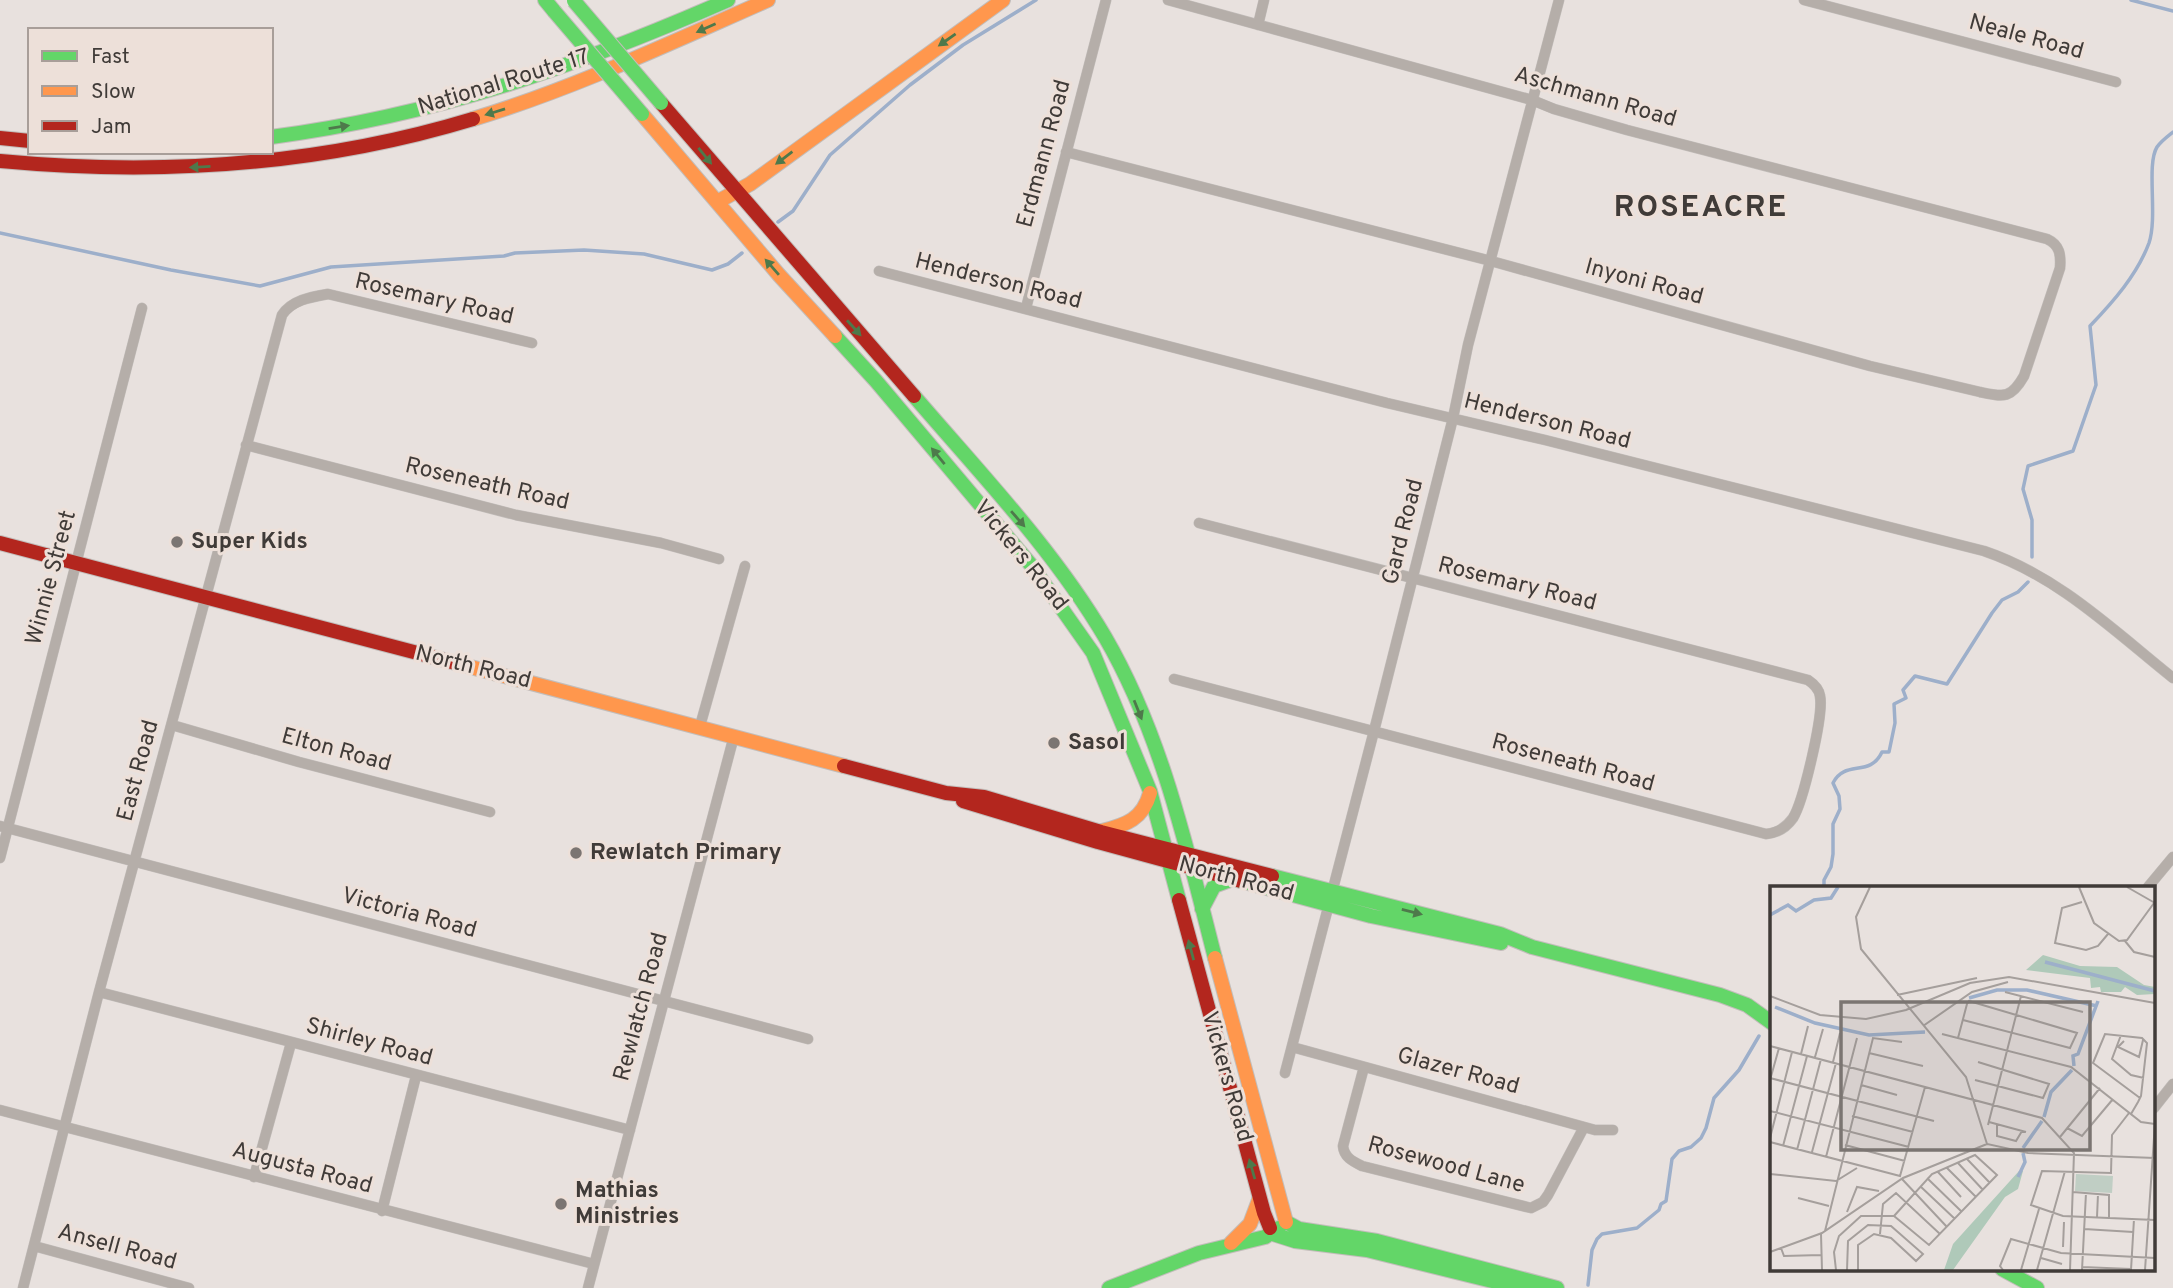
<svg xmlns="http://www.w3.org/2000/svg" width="2173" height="1288" font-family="Overpass,sans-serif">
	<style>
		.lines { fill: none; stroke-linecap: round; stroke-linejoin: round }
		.stream { stroke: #9dafca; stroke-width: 3.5 }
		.street-casing { stroke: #c2bdba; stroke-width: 11 }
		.fast-casing { stroke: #c2bdba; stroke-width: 16 }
		.slow-casing { stroke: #c2bdba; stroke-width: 16 }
		.jam-casing { stroke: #c2bdba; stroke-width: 16 }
		.street { stroke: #b5aea9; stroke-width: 10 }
		.fast { stroke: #63d668; stroke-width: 14 }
		.slow { stroke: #ff974d; stroke-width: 14 }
		.jam { stroke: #b3261e; stroke-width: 14 }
		.fast-bridge-casing { stroke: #c2bdba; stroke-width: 16; stroke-linecap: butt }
		.fast-bridge { stroke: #63d668; stroke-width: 14 }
		.oneway { fill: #4e794b }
		.poi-dot { fill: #7b7572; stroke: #ede0d9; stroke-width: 2.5 }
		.labels { text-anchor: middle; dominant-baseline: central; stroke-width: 6; stroke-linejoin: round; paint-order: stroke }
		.street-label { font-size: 23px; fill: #403b38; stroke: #ede0d9 }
		.poi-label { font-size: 23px; font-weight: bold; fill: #403b38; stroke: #ede0d9; text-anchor: start }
		.district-label { font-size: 30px; font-weight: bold; letter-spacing: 2px; fill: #403b38; stroke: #ede0d9 }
		.inset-river { fill: none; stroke: #9dafca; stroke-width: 3.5 }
		.inset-road { fill: none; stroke: #a59f9c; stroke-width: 2 }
		.view { fill: #7b7572; fill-opacity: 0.15; stroke: #7b7572; stroke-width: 3.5 }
		.inset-edge { fill: none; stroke: #403b38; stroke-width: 3.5 }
	</style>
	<rect width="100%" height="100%" fill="#e8e1de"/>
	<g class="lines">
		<path class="stream" d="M2131 0 2173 11
			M778 222 793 211 830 155 910 85 963 45 1036 0
			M0 233 171 270 260 286 331 267 504 256 515 253 584 250 644 254 712 270 728 264 742 253
			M2032 557V520L2023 489 2028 466 2073 451 2096 385 2090 326C2113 302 2137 275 2149 243 2158 216 2146 165 2157 147 2161 141 2168 136 2173 132
			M1824 887V880L1831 867 1833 854V824L1840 809 1839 796 1833 783C1845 759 1870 778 1882 752H1889L1895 723 1894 704 1906 698 1903 690 1915 676 1947 684 1992 613 2002 600 2018 592 2028 582
			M1588 1285 1592 1250 1597 1239 1602 1234 1637 1228 1659 1210 1661 1204 1666 1201 1672 1159 1679 1151 1691 1147 1701 1138 1706 1128 1714 1098 1739 1070 1759 1036"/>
		<defs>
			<path id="street" d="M1804 0 2116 82
				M1258 25 1264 0
				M1066 152 1491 261 1870 366 1980 392C2004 397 2011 399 2024 376L2060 268C2061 255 2060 245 2047 239L1627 130 1554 109 1532 100 1168 0
				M879 271 1387 403 1545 440 1984 551C2058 576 2113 630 2173 678
				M1026 308 1106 0
				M246 445 516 515 661 543 719 559
				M1174 679 1766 834C1777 833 1786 828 1793 818 1803 802 1824 715 1820 696 1819 689 1814 684 1808 680L1199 523
				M172 725 299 762 490 812
				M700 726 745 566
				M0 826 808 1039
				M0 858 142 308
				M2148 887 2173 857
				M99 992 630 1130
				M1292 1047 1595 1130H1613
				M1364 1067 1343 1146C1344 1157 1352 1161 1362 1166L1531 1208 1543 1202 1548 1195 1584 1127
				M1285 1073 1374 731 1453 418 1468 345 1559 0
				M2154 1108 2173 1084
				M0 1110 594 1264
				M254 1177 291 1043
				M382 1211 416 1076
				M34 1246 189 1288
				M23 1288 99 992 282 315C292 300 311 297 328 294L532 343
				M588 1288 734 736"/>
			<path id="fast" d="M545 0 554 11
				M271 137C437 115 575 67 728 0
				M835 336 876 381 1031 565 1093 653 1150 791 1179 900
				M914 396C980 473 1053 549 1105 637 1162 735 1187 849 1215 958
				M1272 876 1500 934 1532 947 1720 995 1747 1005 1772 1023
				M1241 881 1371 916 1501 943
				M1202 909 1214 886 1233 879
				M1286 1222 1299 1229 1377 1241 1557 1288
				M1270 1228 1273 1234 1295 1241 1367 1250 1521 1288
				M2002 1269 2037 1288
				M1109 1288 1199 1253 1265 1237 1279 1228"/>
			<path id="slow" d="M642 114 779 275 835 336
				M473 119C575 88 670 43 768 0
				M717 202 750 184 1003 0
				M467 666 844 766
				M1102 831C1126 825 1143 819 1150 793
				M1215 958 1286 1222
				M1231 1243 1250 1224 1259 1200"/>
			<path id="jam" d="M661 103 914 396
				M0 138 30 141
				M0 161C160 176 318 166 473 119
				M0 543 467 666
				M844 766 946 793 984 797 1101 832 1272 876
				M963 801 1098 842 1241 881
				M1179 900 1264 1213 1270 1228"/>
		</defs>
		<use href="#street" class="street-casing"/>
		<use href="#fast" class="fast-casing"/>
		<use href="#slow" class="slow-casing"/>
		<use href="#jam" class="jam-casing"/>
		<use href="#street" class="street"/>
		<use href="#fast" class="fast"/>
		<use href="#slow" class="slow"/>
		<use href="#jam" class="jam"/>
		<defs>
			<path id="fast-bridge" d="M574 1 661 103
				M554 11 642 114"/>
		</defs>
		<use href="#fast-bridge" class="fast-bridge-casing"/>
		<use href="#fast-bridge" class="fast-bridge"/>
	</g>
	<defs><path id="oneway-solid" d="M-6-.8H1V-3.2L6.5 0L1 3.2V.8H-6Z" transform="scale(1.75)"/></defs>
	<g class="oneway">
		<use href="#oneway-solid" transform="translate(706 28) rotate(156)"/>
		<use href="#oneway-solid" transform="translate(947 40) rotate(145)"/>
		<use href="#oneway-solid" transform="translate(495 112) rotate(163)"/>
		<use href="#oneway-solid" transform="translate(339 127) rotate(-9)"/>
		<use href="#oneway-solid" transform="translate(705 156) rotate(51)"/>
		<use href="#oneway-solid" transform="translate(784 158) rotate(143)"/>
		<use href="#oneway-solid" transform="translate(200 167) rotate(177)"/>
		<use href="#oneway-solid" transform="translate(772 267) rotate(-131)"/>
		<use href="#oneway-solid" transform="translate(854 328) rotate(48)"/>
		<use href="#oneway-solid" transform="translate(938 456) rotate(-129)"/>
		<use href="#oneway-solid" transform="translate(1018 519) rotate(49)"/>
		<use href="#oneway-solid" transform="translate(1138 710) rotate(68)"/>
		<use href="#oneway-solid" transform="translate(1412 912) rotate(14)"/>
		<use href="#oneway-solid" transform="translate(1191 950) rotate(-105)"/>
		<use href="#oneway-solid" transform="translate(1252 1169) rotate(-106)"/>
	</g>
	<g class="poi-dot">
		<circle cx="177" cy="542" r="7"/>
		<circle cx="1054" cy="743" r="7"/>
		<circle cx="576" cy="853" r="7"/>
		<circle cx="561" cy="1204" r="7"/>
	</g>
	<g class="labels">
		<g class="street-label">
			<text transform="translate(2026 38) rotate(15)">Neale Road</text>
			<text transform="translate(504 83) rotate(-17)">National Route 17</text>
			<text transform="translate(1595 98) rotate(16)">Aschmann Road</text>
			<text transform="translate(1045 154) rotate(-75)">Erdmann Road</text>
			<text transform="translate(998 282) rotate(14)">Henderson Road</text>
			<text transform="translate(1644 283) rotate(15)">Inyoni Road</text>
			<text transform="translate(434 300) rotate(13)">Rosemary Road</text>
			<text transform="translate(1547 422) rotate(14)">Henderson Road</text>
			<text transform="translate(487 485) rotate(13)">Roseneath Road</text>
			<text transform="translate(1404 532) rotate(-76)">Gard Road</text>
			<text transform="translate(1020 556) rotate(51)">Vickers Road</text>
			<text transform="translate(52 578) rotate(-75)">Winnie Street</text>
			<text transform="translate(1517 585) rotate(14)">Rosemary Road</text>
			<text transform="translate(473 668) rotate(14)">North Road</text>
			<text transform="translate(336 751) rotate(15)">Elton Road</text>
			<text transform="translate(1573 764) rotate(15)">Roseneath Road</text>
			<text transform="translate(139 771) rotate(-75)">East Road</text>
			<text transform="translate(1236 880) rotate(15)">North Road</text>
			<text transform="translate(409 914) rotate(15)">Victoria Road</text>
			<text transform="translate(642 1007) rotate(-75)">Rewlatch Road</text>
			<text transform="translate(369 1043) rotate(15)">Shirley Road</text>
			<text transform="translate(1458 1072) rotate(15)">Glazer Road</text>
			<text transform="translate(1226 1077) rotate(74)">Vickers Road</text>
			<text transform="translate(1446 1166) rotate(15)">Rosewood Lane</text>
			<text transform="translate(302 1169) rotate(15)">Augusta Road</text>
			<text transform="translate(117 1248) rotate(15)">Ansell Road</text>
		</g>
		<g class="poi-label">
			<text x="191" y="542">Super Kids</text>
			<text x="1068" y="743">Sasol</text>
			<text x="590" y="853">Rewlatch Primary</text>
			<text x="575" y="1191">Mathias<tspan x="575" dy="26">Ministries</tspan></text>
		</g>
		<g class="district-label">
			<text x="1701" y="208">ROSEACRE</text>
		</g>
	</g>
	<g transform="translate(1770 886)">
		<rect width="385" height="385" fill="#e8e1de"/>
		<path d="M306 288 343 290 342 307 305 305Z" fill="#c0cec4"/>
		<path d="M273 69 310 80 347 81 374 99 385 101V108L367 109 355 101 351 106H331L330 101 321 102 320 92 256 84ZM249 285H253L248 303 235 311 183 384H174L183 358Z" fill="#afc9b9"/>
		<path class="inset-river" d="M0 29 18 19 26 25 44 14 61 12 68 1M275 76 385 105M199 112 227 104H257L327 120M5 121 45 137 99 149 155 146M304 180 303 170 308 168 328 115M274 231 281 206 302 184M253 262 272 235M248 291 255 276 253 267"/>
		<path class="inset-road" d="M100 1 86 31 91 63 196 191 217 258 258 267 385 272M309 1 324 37 349 55 357 54 384 17M357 1 385 17M312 16 292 22 285 57 316 64 328 60 338 48M355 55 364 66 385 71M235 106 313 126M127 109 207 92M0 110 50 129 96 133 136 124 200 97 239 91 385 117M153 140 202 106 238 96M172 148 301 181 371 236 385 238M351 149 342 173 361 189 374 192M188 152 197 118 199 115 307 147 300 162 193 134M354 155 348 161 369 171 373 154M0 160 272 232 304 267 300 384M99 167 153 180M31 168 38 140M45 171 53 143M63 176 70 147M0 192 164 235M0 194 9 162M205 194 273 212 279 198 208 176M91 199 127 209M0 225 139 261M359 227 342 249 341 287 272 285 261 319 293 330 385 334M361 228 368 216 371 210 377 157 372 152 335 148 323 177 370 212M82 230 143 246M219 236 256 246M227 238V250L246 255 252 245M218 239 251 110M297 242 312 250 343 213M290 251 330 202M0 252 22 166M0 256 130 290 155 201M75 259 135 275M13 260 37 170M27 264 51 173M42 266 66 177M56 271 87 152M197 273 220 297M188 277 213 304M177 282 206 311M168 286 191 311M0 288 66 295 87 282M157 292 192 326M132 293 177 341M150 300 185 333M303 306 339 309V332M28 312 59 320M77 326 87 301 109 305M327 331 328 308M314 343 363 346M55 345 103 152 132 156M51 348 52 384M110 348 113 318 126 307 170 348M293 361 294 336M11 362 14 370 51 369M0 366 52 347 133 292 217 258M271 372 292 378M312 381 361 383M66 384 64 366 69 350 91 330H124L159 359 227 289 205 269 162 288 124 330M77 384 78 355 98 339 121 340 153 368 146 375 121 352 104 348 88 359V384M233 384 230 380 241 353 291 367 385 372M251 384 269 323M267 384 295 285M312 384 316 307M361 384 364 333M375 384 385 237"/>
		<path class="view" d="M71 116H320V264H71Z"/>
		<rect width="385" height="385" class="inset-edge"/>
	</g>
	<rect x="28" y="28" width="245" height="126" fill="#ede0d9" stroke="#a89e99" stroke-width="2"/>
	<rect x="42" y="51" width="35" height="10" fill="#63d668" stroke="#a89e99" stroke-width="2"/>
	<text x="91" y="63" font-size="21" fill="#403b38">Fast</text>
	<rect x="42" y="86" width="35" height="10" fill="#ff974d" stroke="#a89e99" stroke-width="2"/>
	<text x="91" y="98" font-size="21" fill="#403b38">Slow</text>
	<rect x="42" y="121" width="35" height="10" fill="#b3261e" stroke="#a89e99" stroke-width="2"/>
	<text x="91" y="133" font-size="21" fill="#403b38">Jam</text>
</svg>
